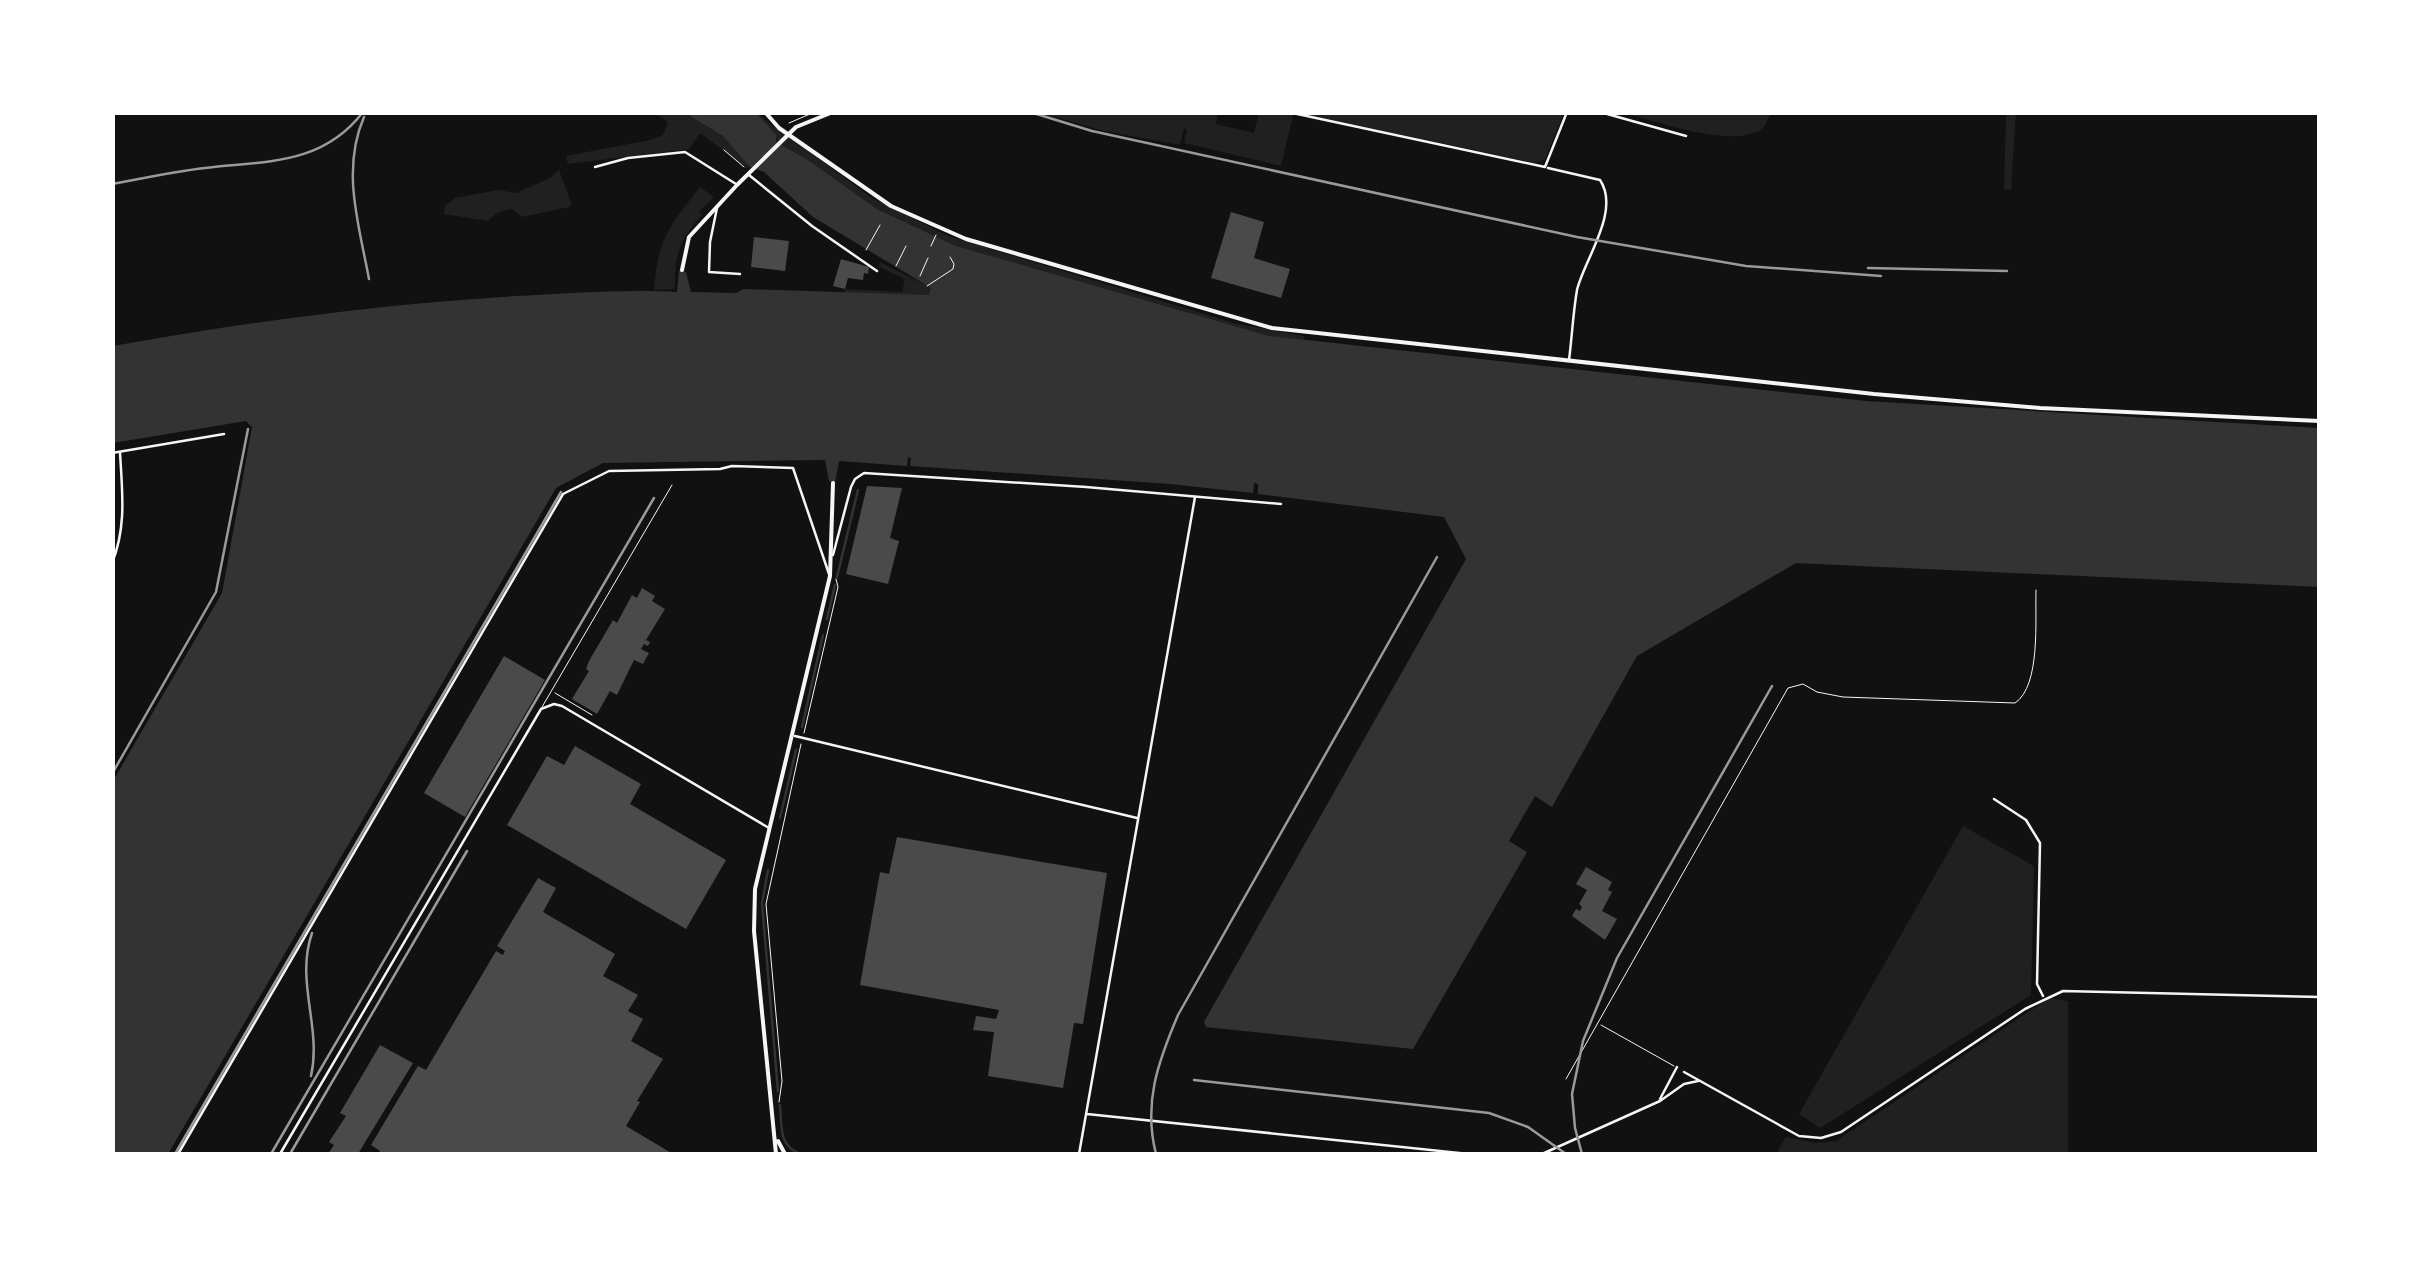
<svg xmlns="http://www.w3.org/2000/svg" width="2432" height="1267" font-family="'DejaVu Sans',sans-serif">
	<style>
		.green { fill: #202020 }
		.water { fill: #333 }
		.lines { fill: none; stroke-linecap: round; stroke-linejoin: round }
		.stream { stroke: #333; stroke-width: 2.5 }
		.building { fill: #4a4a4a }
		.path { stroke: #f5f5f5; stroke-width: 1 }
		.service { stroke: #f5f5f5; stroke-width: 1 }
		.minor { stroke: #f5f5f5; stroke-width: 2.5 }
		.secondary { stroke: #f5f5f5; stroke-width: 4 }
		.rail { stroke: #9a9a9a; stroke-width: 2.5 }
	</style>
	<rect width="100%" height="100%" fill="#111"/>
	<path class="green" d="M655 113H685L723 136 752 167 747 168 700 133 689 149 568 164 566 156 650 140 663 135 668 122Z
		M756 113 872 198 948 236 1234 323 1304 336V341L1269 336 1168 309 956 246 877 209 811 162 781 148Z
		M1042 113H1218L1216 124 1254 133 1259 113 1293 115 1281 166 1184 143 1187 130 1184 128 1180 145 1104 131Z
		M1299 113H1564L1545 159 1535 163Z
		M1625 113H1771C1771 113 1765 126 1764 127 1739 151 1654 121 1625 113Z
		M2006 113H2016L2011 190 2004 189Z
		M559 170 572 205 569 207 522 217 512 209C500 210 496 213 488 221L444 214 445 206 455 198 498 190 516 193 550 178Z
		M700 187 714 197 699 212 702 215C679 239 674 258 675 289L654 290C658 238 669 227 700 187Z
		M880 262 931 288 929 296 845 294V289L902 292 905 279 879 267Z
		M1963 826 2034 866 2031 995 1820 1128 1799 1114Z
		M2049 998 2068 1001V1154H1776L1786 1137 1816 1143 1836 1141Z"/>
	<path class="water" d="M685 113H756L776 135V142L811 162 877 209 956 246 1269 336 1866 401 2319 428V587L1796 563 1637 656 1552 807 1535 796 1509 841 1527 852 1413 1049 1206 1027 1204 1022 1466 559 1444 517 1258 494V484L1254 483 1253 493 1170 484 910 466 911 458 908 457 907 466 839 461 835 483 829 481 825 460 603 463 556 488 168 1154H113V781L222 593 252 427 246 421 113 443V346C247 322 381 304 517 296 571 293 627 289 677 292L679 270 686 272 691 292 736 293 744 289 929 295 931 288 813 217 764 172 750 167 723 136Z"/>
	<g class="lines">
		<path class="stream" d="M837 577 858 490
			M827 619 835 585
			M802 727 823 635
			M780 818 796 750
			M768 870 762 903 778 1091
			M780 1105C782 1126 778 1145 800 1154"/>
	</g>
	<path class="building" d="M1231 212 1264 222 1254 258 1290 269 1281 298 1211 278Z
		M754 237 789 241 785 271 751 267Z
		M841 259 869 267 868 274 864 273 863 280 848 278 845 289 833 286Z
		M867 486 902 488 890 538 899 541 888 584 846 574Z
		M642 588 655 596 652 601 665 609 646 640 650 642 648 646 644 644 641 649 649 653 643 664 634 660 617 695 610 691 597 714 572 699 589 671 586 669 589 661 613 620 617 623 632 595 637 598Z
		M504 656 545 680 465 817 424 793Z
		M575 746 641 784 630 804 726 860 686 929 507 825 547 756 564 765Z
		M897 837 1107 873 1083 1024 1074 1023 1063 1088 988 1076 994 1032 973 1030 976 1016 996 1019 999 1010 860 985 880 872 889 874Z
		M1586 867 1612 882 1608 890 1612 892 1602 911 1617 919 1605 940 1572 916 1576 909 1580 911 1582 907 1579 904 1587 890 1576 884Z
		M538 878 556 888 543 912 615 954 603 976 638 995 628 1011 643 1019 631 1041 663 1059 637 1101 640 1102 626 1126 673 1154 379 1153 380 1151 371 1145 418 1066 426 1070 496 951 503 955 505 951 497 946Z
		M380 1045 413 1063 358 1154H328L334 1145 329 1142 346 1116 340 1113Z"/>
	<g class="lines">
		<path class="path" d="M789 123 810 114
			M724 150 744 167
			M931 246 936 235
			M866 250 880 225
			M896 266 906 246
			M920 276 928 258
			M927 286 953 269 954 264 950 257
			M804 733 838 587 836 579
			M779 1102 782 1081 766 904 801 744"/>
		<path class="service" d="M555 693 592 715
			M542 707 672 485
			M1601 1025 1674 1066
			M1566 1079 1788 688 1803 684 1817 692 1843 697 2015 703C2041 686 2035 618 2036 590"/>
		<path class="minor" d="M1288 112 1545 167 1567 112
			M1600 112 1686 136
			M595 167 628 158 685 152 736 184
			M1548 168 1600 180C1621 211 1584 260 1577 290 1573 313 1572 337 1569 360
			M749 175 812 226 877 271
			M717 208 710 242 709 272 740 274
			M112 453 224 434
			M833 555 851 487 855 479 864 473 1086 487 1281 504
			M112 563C127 526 122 491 120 452
			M795 736 1137 818
			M1994 799 2026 820 2040 843 2037 984 2043 996
			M1684 1072 1799 1136 1821 1138 1841 1132 2025 1009 2063 991 2320 997
			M1660 1099 1677 1067
			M1087 1114 1469 1154
			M178 1154 563 494 609 471 720 469 732 466 793 468 829 574
			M280 1154 541 709 554 704 562 706 769 828
			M1079 1154 1195 497
			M1542 1154 1660 1101 1684 1084 1698 1081"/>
		<path class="secondary" d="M765 112 779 128 891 206 966 239 1272 328 1874 394 2040 408 2320 421
			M682 270 689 237 737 185 796 127 833 112
			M778 1141 785 1154
			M776 1154 754 931 755 889 830 576 833 483"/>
		<path class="rail" d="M1030 112 1092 131 1577 237 1746 266 1881 276
			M364 117C341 170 359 225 369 279
			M112 184C146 178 180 170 214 167 271 161 324 163 363 112
			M1868 268 2007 271
			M112 774 216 592 248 429
			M311 1076C322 1027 295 982 312 933
			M1194 1080 1489 1113 1528 1127 1566 1154
			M175 1154 561 492
			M271 1154 654 498
			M290 1154 467 851
			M1156 1154C1143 1103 1158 1062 1178 1015L1437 557
			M1582 1154 1575 1128 1572 1094 1583 1041 1617 958 1772 686"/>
	</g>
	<rect width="2432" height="1267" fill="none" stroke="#ffffff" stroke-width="230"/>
</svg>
